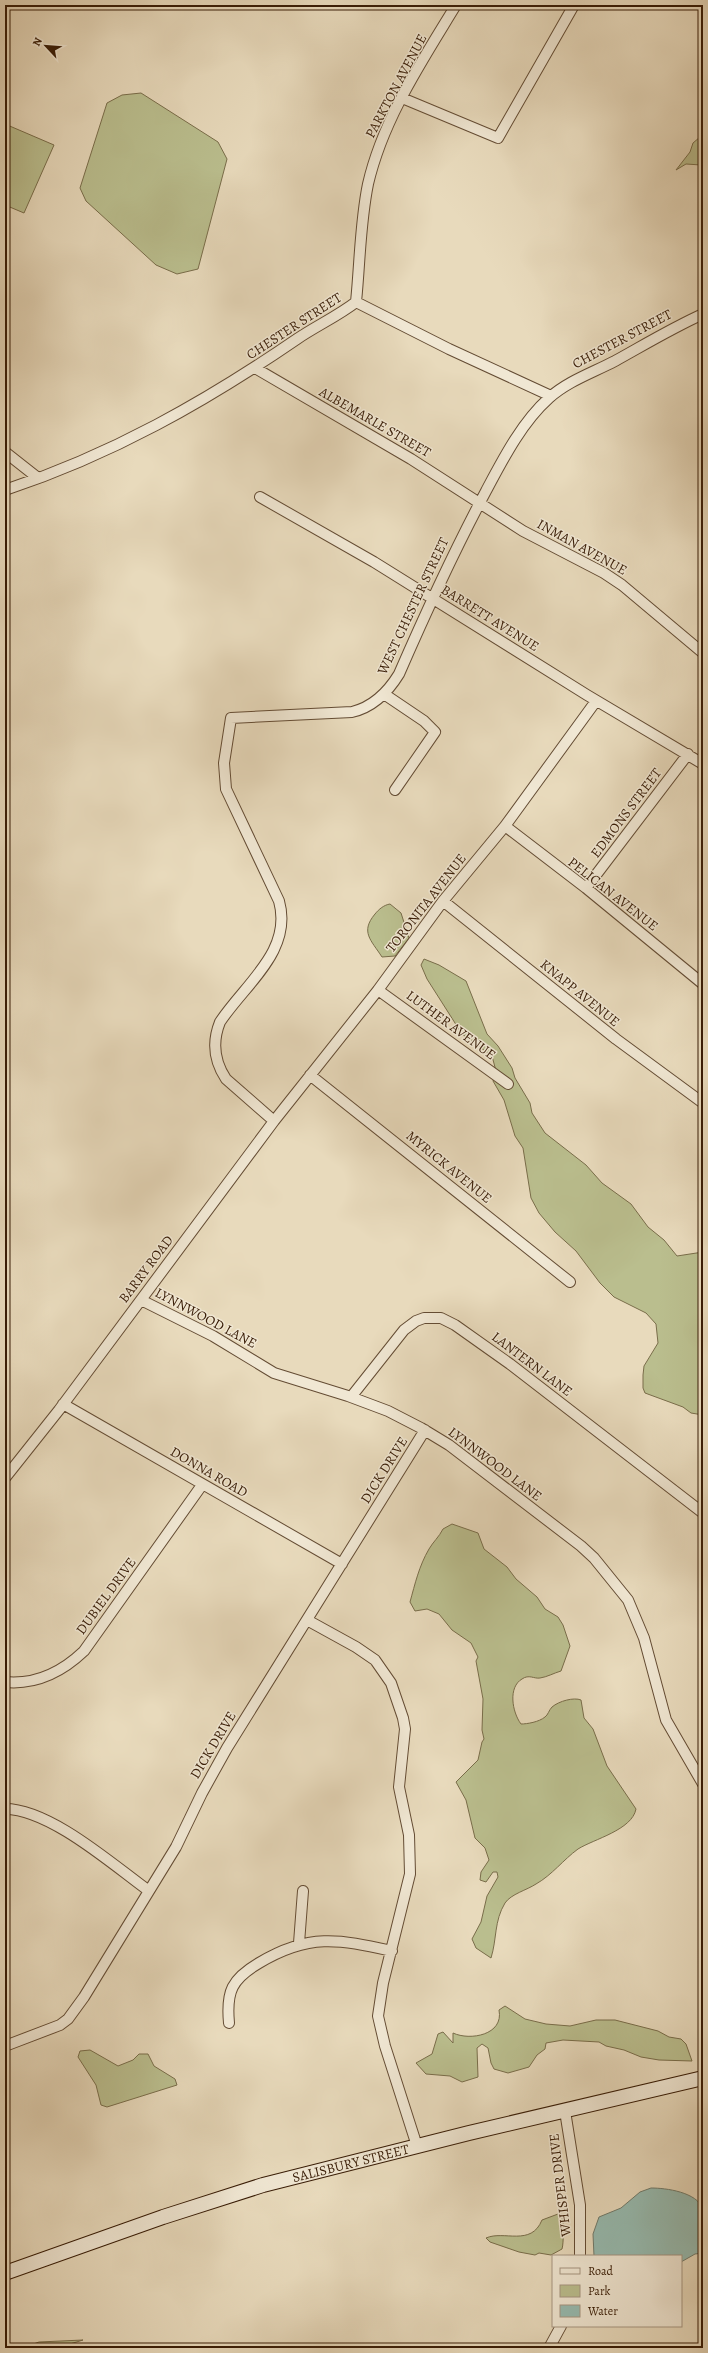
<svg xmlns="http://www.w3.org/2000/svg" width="708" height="2353" font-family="Alegreya,serif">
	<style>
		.green { fill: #babe8e; stroke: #796d4a }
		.water { fill: #97bbb0; stroke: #717b6c }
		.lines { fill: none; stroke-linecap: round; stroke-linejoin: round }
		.minor-casing { stroke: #644c34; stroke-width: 12 }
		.secondary-casing { stroke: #381c06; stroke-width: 16 }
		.minor { stroke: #f0e7d3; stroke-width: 10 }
		.secondary { stroke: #f0e7d3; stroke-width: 14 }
		.labels { text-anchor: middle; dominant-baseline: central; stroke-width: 3; stroke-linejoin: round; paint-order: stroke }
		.street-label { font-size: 14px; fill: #381c06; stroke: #f0e7d3 }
	</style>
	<rect width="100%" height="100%" fill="#e8dabc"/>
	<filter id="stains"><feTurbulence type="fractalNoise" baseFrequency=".005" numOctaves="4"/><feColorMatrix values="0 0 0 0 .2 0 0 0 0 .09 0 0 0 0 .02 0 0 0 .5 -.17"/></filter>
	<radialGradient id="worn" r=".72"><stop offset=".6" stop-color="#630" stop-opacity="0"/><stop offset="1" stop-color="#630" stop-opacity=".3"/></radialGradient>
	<path class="green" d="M141 93 218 142 227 159 198 269 177 274 156 265 86 201 80 188 107 103 122 95Z
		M5 124 54 145 24 213 5 205Z
		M703 130V162L701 165 686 164 676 170 690 152 693 143 700 137Z
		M390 904 401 913 409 938 395 956 382 957C371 940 360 932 375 914 379 909 384 905 390 904Z
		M424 959 439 965 466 981 487 1034 498 1046 512 1068 515 1078 530 1103 532 1113 545 1133 586 1165 602 1183 631 1204 648 1227 664 1240 677 1256 703 1252V1415L691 1413 683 1407 645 1393 643 1388V1375L644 1366 658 1343 656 1324 646 1313 614 1297 600 1283 576 1251 555 1232 539 1213 531 1198 523 1148 515 1136 504 1100 493 1081 496 1071 492 1056 462 1034 427 979 421 965Z
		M452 1524 478 1533 484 1549 507 1567 516 1579 537 1597 545 1609 558 1617 563 1625 570 1646 561 1671C554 1673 547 1677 540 1678 534 1679 529 1674 522 1679 508 1687 512 1712 521 1724 527 1724 539 1722 545 1717 548 1715 549 1710 552 1707 559 1701 574 1697 581 1700L584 1718 593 1729 607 1766 636 1809C632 1830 594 1839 578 1849 563 1860 552 1875 536 1884 527 1890 511 1894 505 1903 494 1921 497 1939 491 1958L476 1948 472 1939 481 1922 487 1896 498 1877 497 1872H493L486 1882 480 1880 481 1872 489 1860 485 1848 475 1838 466 1800 456 1782 478 1760 482 1742 484 1739 482 1730 483 1699 476 1661 478 1657 471 1643 452 1630 439 1614 427 1609 415 1611 410 1602C415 1584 419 1566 429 1549 433 1542 439 1537 443 1529Z
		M505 2006 525 2019 546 2024 570 2026 596 2020H615L658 2031 669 2037 681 2039 686 2044 692 2061 659 2060 641 2057 624 2050 606 2046 599 2042 563 2040 546 2043 545 2049 537 2055 529 2067 508 2073 494 2069 491 2063 488 2048 482 2044 477 2048 478 2077 462 2082 450 2076 426 2074 416 2063 432 2054 438 2034 443 2032 453 2043V2033C470 2041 504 2035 499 2010Z
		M90 2050 118 2066 133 2060 139 2054H148L154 2066 175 2079 177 2085 107 2107 101 2105 96 2085 78 2057 80 2051Z
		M558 2214 563 2215C563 2225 564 2242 562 2249L551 2255 539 2253 535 2255 519 2252 490 2242 486 2238C504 2230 531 2247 542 2220Z
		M83 2340 57 2348H22L39 2342Z"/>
	<path class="water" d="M651 2188C666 2188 697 2192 703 2209 706 2219 703 2242 703 2253L695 2254 681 2262V2256H594L593 2234 599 2217 621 2208 640 2192Z"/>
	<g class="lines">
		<defs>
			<path id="minor" d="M402 98 498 138 574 5
				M356 302C360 263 360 223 368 184 383 119 422 61 456 5
				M356 302 449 349 551 396
				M255 368 411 459 523 531 604 573 622 585 703 653
				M5 452 38 478
				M5 490C111 455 205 402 297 339 316 326 338 316 356 302
				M260 497 374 562 587 695 703 764
				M384 694 424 721 435 732 395 790
				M505 826 586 888 703 984
				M586 888 688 754
				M443 901 616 1039 703 1103
				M378 990 508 1084
				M310 1075 570 1282
				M274 1121 378 990 443 901 505 826 596 701
				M141 1300 213 1336 274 1373 348 1396 388 1411 421 1428 449 1445 581 1546 594 1558 628 1600 644 1638 666 1720 703 1784
				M351 1397 404 1330 416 1321 424 1318H441L455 1325 510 1364 703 1513
				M63 1404 342 1564
				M5 1478 59 1410 274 1121 226 1079C214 1061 212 1042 220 1022 245 984 293 951 279 901L226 789 224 763 231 718 352 712C373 707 388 692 399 674 426 612 454 551 486 491 503 459 522 422 549 398 568 381 592 373 615 361 644 345 672 328 703 314
				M307 1620 356 1647 375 1660 391 1683 403 1718 405 1729 399 1787 409 1835 410 1874 383 1983 378 2016 385 2046 417 2146
				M5 1682C36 1685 62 1672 84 1651L202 1485
				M5 1809C50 1809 113 1865 149 1891
				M299 1943 303 1891
				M229 2023C226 1991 232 1979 259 1963 309 1933 338 1939 392 1951
				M5 2046 60 2025 68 2019 84 1997 176 1847 202 1793 227 1748 425 1430
				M565 2111 580 2205V2256
				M549 2348 561 2326"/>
			<g id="secondary">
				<path id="s1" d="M5 2273 163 2217 263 2185 469 2133 703 2078"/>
			</g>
		</defs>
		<use href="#minor" class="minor-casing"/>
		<use href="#secondary" class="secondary-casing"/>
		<use href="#minor" class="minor"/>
		<use href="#secondary" class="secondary"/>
	</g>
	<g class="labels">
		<g class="street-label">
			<text transform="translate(396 86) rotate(-62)">PARKTON AVENUE</text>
			<text transform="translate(294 326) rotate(-33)">CHESTER STREET</text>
			<text transform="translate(622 339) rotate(-28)">CHESTER STREET</text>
			<text transform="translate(375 422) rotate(30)">ALBEMARLE STREET</text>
			<text transform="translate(582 547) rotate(29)">INMAN AVENUE</text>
			<text transform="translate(413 606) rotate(-65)">WEST CHESTER STREET</text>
			<text transform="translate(490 618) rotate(32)">BARRETT AVENUE</text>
			<text transform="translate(626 813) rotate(-53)">EDMONS STREET</text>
			<text transform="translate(613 894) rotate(38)">PELICAN AVENUE</text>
			<text transform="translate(426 903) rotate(-52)">TORONITA AVENUE</text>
			<text transform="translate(580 993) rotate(39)">KNAPP AVENUE</text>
			<text transform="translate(451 1025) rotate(36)">LUTHER AVENUE</text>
			<text transform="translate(449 1167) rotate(39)">MYRICK AVENUE</text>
			<text transform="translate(146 1269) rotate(-53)">BARRY ROAD</text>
			<text transform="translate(206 1318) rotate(28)">LYNNWOOD LANE</text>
			<text transform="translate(532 1364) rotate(37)">LANTERN LANE</text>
			<text transform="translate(495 1464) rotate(37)">LYNNWOOD LANE</text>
			<text transform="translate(384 1470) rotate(-58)">DICK DRIVE</text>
			<text transform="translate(209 1472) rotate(30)">DONNA ROAD</text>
			<text transform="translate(106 1596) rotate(-54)">DUBIEL DRIVE</text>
			<text transform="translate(213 1745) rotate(-59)">DICK DRIVE</text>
			<text stroke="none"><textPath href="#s1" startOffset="363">SALISBURY STREET</textPath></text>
			<text transform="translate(560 2185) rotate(-97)">WHISPER DRIVE</text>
		</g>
	</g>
	<rect width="708" height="2353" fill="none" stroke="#e8dabc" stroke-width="20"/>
	<rect x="6" y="6" width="696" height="2341" fill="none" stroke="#381c06" stroke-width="2"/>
	<rect x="10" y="10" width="688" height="2333" fill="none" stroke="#381c06"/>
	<rect x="552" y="2255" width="130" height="72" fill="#f0e7d3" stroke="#a69681"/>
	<rect x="560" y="2268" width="20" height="6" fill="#f0e7d3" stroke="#a69681"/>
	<text x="588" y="2275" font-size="12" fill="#381c06">Road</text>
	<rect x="560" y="2285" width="20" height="12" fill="#babe8e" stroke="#a69681"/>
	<text x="588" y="2295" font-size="12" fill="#381c06">Park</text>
	<rect x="560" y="2305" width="20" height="12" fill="#97bbb0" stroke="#a69681"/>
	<text x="588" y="2315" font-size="12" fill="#381c06">Water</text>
	<g transform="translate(46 46) rotate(296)" stroke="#f0e7d3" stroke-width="3" paint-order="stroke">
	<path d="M0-3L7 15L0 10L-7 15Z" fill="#381c06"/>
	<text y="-6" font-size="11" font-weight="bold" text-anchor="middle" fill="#381c06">N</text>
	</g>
	<rect width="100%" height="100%" filter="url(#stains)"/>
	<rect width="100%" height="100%" fill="url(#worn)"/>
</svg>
